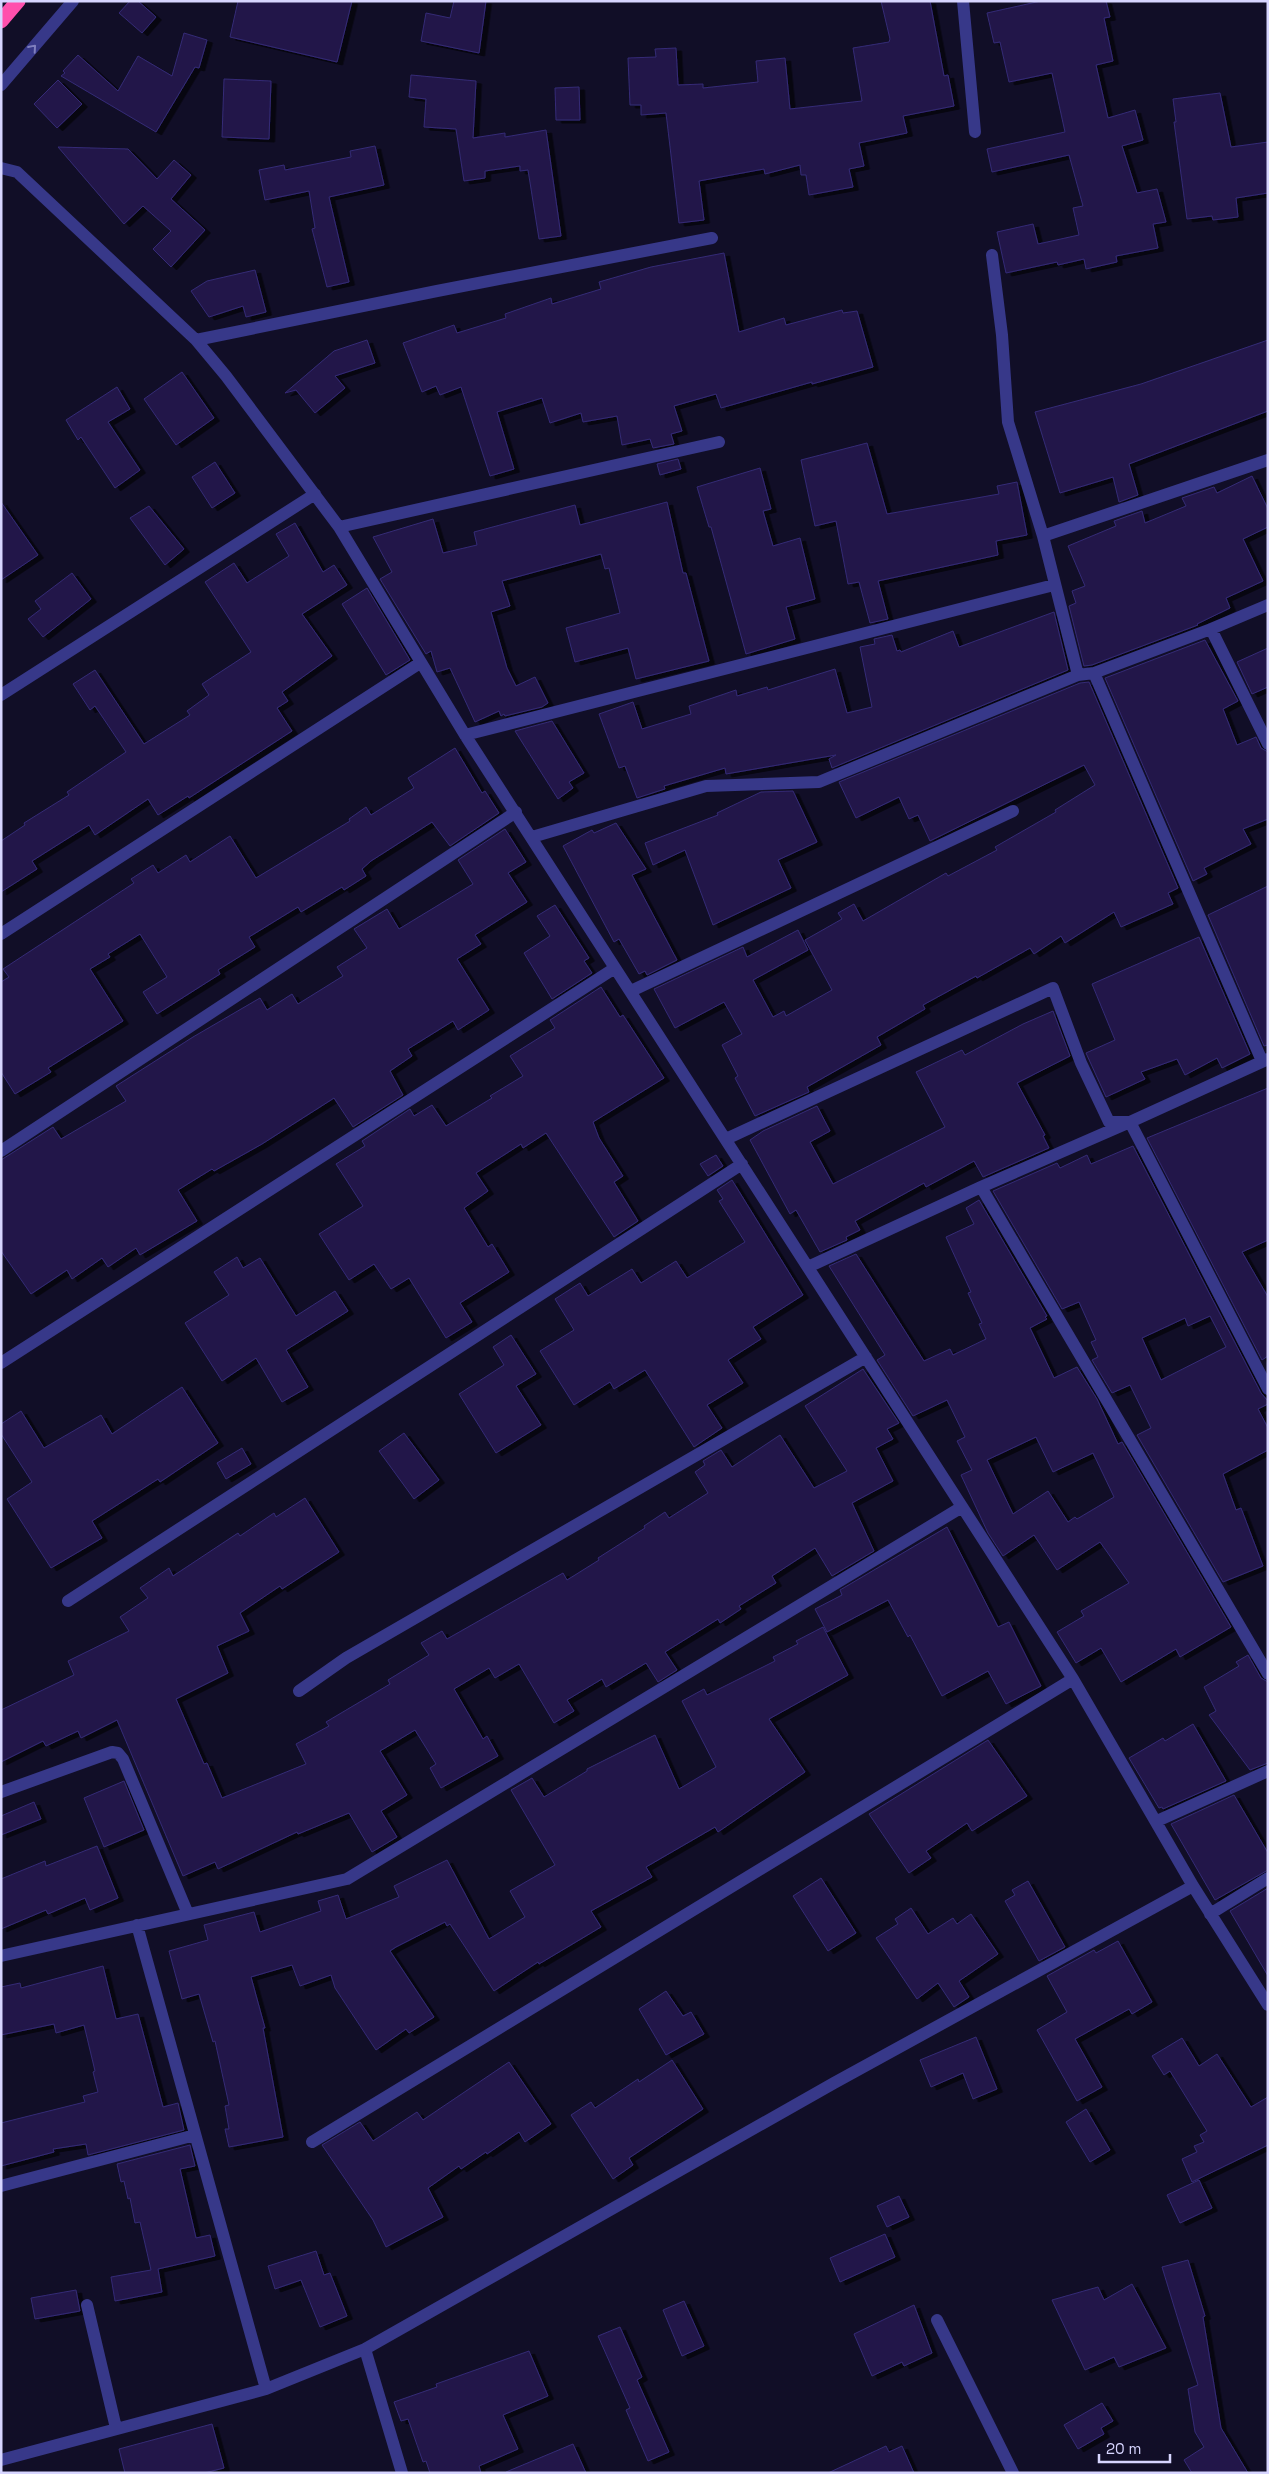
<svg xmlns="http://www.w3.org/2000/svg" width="1269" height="2474" font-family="'Space Grotesk',sans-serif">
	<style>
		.building { fill: #211949; stroke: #352a76; fill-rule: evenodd; filter: url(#shadow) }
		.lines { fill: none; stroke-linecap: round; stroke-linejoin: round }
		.minor { stroke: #373889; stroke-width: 12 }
		.highway { stroke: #ff50ad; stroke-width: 15 }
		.oneway { stroke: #7f7fbe }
	</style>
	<defs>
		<filter id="shadow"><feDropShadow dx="5.5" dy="3" stdDeviation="0" flood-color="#0009"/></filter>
	</defs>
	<rect width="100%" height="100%" fill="#110e27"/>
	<path class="building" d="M130 1H138L156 17 142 33 119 13Z
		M238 1H352L337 62 230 37Z
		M454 1H486L479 53 421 41 426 13 450 18Z
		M881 1H930L944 76 948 75 954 106 903 116 907 133 859 143 864 166 849 169 853 187 809 195 806 175H801L800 165 765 174 764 169 699 181 704 220 679 223 666 113 641 115V105H630L628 58 656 57 655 49 676 48 678 85 703 84V88L758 82 756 61 785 58 790 109 862 101 853 48 889 42 890 39Z
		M1041 1H1106L1110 17 1104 18 1113 61 1096 65 1108 118 1135 110 1143 140 1122 146 1137 193 1157 189 1166 222 1153 224 1158 248 1116 256 1117 262 1086 269 1084 259 1058 265 1057 262 1006 273 997 232 1033 224 1038 244 1079 235 1073 208 1083 206 1069 155 992 172 987 149 1065 132 1052 73 1009 82 1000 42 994 43 987 13Z
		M184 33 207 40 199 68 195 67 156 132 61 76 65 73 63 71 78 55 118 91 138 56 172 76Z
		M411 75 476 81 473 138 505 133V137L546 130 561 236 539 239 528 170 520 171V166L485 171V178L464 181 456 129 424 127 426 99 409 97Z
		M224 79 271 81 269 139 222 137Z
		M58 80 82 104 57 128 34 104Z
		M579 87 580 120H556L555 88Z
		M1220 93 1231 147 1268 142V193L1236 198 1238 217 1213 220 1212 216 1187 219 1174 122H1176L1173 99Z
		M375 146 384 185 329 197 349 282 327 287 312 229 315 228 309 191 265 200 259 170 284 165 285 170 351 157 350 151Z
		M58 147 128 149 157 179 174 160 191 175 171 199 205 230 171 267 153 249 171 231 143 206 124 224Z
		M724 253 739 332 784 318 786 325 842 310 843 313 857 311 873 367 812 384V382L721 408 716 394 674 406 682 431 671 434 674 444 653 448 650 439 622 445 617 416 583 422 581 413 550 423 542 398 497 412 514 469 490 476 461 387 440 395 436 386 422 392 403 343 454 325 457 333 506 318 505 314 551 298 552 304 601 289 599 282 651 267Z
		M255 270 266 312 246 317 243 306 209 317 191 291 207 281Z
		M367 340 375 363 335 376 345 388 315 413 296 390 285 393 334 351Z
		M1268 340V411L1129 464 1138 495 1119 502 1113 477 1060 493 1035 412 1141 384Z
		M182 372 214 418 176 445 144 399Z
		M117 387 130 409 108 422 140 470 115 488 81 437 78 440 66 420Z
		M867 443 887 514 999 494 997 486 1017 482 1027 535 996 541 998 555 878 581 888 619 870 623 859 582 848 584 836 521 815 526 801 460Z
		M678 459 681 469 660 475 657 464Z
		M215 462 235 493 212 508 192 477Z
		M760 468 771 509 763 511 773 546 800 538 815 599 786 607 795 639 746 654 711 527H709L697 487Z
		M1252 476 1268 509V527L1243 539 1263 581 1226 598 1230 608 1197 624 1198 625 1092 665 1084 666 1069 606 1076 603 1072 591 1085 586 1068 546 1116 526 1114 521 1142 511 1145 523 1186 506 1182 498 1185 497 1214 487 1217 493Z
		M1 502 38 555 1 580Z
		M667 502 683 573H686L709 661 636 679 628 648 575 662 566 628 620 613 609 568 605 569 601 554 502 581 510 606 491 612 507 668 516 686 535 677 548 703 542 707 505 716 504 714 501 716 499 711 475 722 450 668 437 672 431 651 426 654 380 579 392 572 373 537 433 519 443 553 477 545 474 532 575 505 580 525Z
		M149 506 184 549 165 565 130 518Z
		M295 523 323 572 334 565 347 585 302 614 332 656 282 692 288 701 277 708 292 731 189 798 188 796 158 815 148 799 95 835 89 825 32 861 37 869 1 892V841L25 825 24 823 69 795 67 792 126 752 95 706 90 710 73 684 95 670 144 744 190 715 187 711 209 695 202 684 251 652 205 582 234 563 247 583 289 556 276 534Z
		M72 573 91 599 43 637 28 619 41 609 35 601Z
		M367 588 410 660 386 675 342 604Z
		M1054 612 1068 670 832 768 829 759 836 755 726 774 725 768 664 786 665 789 637 798 625 766 619 768 599 714 633 702 642 729 691 714 689 706 736 690 737 696 767 687 768 690 835 669 847 713 872 707 860 647 875 644 874 639 892 635 897 651 900 650 901 652 953 631 959 647Z
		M1205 640 1238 701 1223 709 1237 745 1256 737 1261 748 1268 752V819L1243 829 1251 844 1204 868 1207 874 1193 881 1105 678Z
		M1268 648V687L1252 694 1237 662Z
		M1089 682 1178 888 1168 893 1173 904 1121 927 1114 912 1065 943 1061 936 1034 954 1030 948 977 978 976 976 923 1005 925 1009 877 1037 881 1045 807 1087 809 1092 755 1116 735 1078 738 1076 722 1045 742 1034 724 1002 675 1028 654 989 743 947 747 957 798 930 808 950 753 980 773 1017 784 1011 786 1016 832 990 805 940 842 919 838 913 854 904 863 921 946 873 948 876 997 850 995 847 1056 812 1055 810 1095 785 1084 765 930 841 918 815 909 819 899 797 856 818 839 782 1080 683Z
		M552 721 584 773 569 782 573 788 558 799 515 731Z
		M455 748 482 793 485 791 499 813 450 846 432 822 371 861 362 869 366 876 344 890 342 887 301 912 298 907 249 937 255 947 218 970 220 974 157 1014 143 992 167 977 140 934 108 954 110 957 90 969 123 1021 48 1068 51 1072 15 1094 1 1072V982L9 977 3 969 134 883 131 879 153 865 158 873 186 855 190 862 230 836 256 878 350 821 349 819 366 807 371 815 414 788 408 778Z
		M793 791 817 842 778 860 791 888 713 925 685 850 653 865 645 843 718 815 717 813 761 792Z
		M616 823 646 869 632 875 677 960 647 975 645 971 639 974 619 939 614 942 563 846 592 830 594 833Z
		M505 829 526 862 508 873 527 902 475 935 481 944 457 959 489 1010 458 1030 453 1021 408 1049 412 1056 390 1071 403 1095 353 1127 334 1098 331 1100 262 1144 214 1171 212 1169 178 1190 197 1221 140 1255 136 1248 108 1267 102 1258 72 1279 67 1270 31 1294 1 1251V1160L53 1127 61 1139 126 1101 116 1086 193 1037 260 998 267 1010 292 994 298 1004 343 976 337 967 367 948 354 929 387 909 399 929 473 884 458 860Z
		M1268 886V1045L1264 1046 1208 915Z
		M555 905 589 958 584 961 592 973 552 999 524 953 550 936 537 916Z
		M1199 937 1250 1054 1222 1068 1217 1058 1185 1075 1177 1059 1141 1072 1145 1079 1106 1097 1086 1053 1115 1040 1092 984Z
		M601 987 620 1017 623 1015 664 1078 593 1122 599 1138 623 1176 614 1182 638 1221 614 1237 546 1133 523 1148 521 1144 476 1173 488 1191 464 1208 488 1247 492 1244 509 1272 460 1303 472 1322 446 1338 409 1278 391 1289 374 1264 349 1280 319 1234 363 1206 336 1164 365 1146 362 1141 410 1109 414 1116 432 1105 446 1126 492 1098 490 1096 523 1076 510 1056 555 1028 550 1020Z
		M1053 1011 1070 1056 1017 1083 1045 1135 1043 1136 1049 1148 983 1177 974 1161 926 1187 924 1183 855 1221 860 1230 846 1237 847 1240 820 1252 796 1210 790 1214 750 1140 763 1131 817 1106 830 1131 810 1142 833 1184 945 1127 916 1072 962 1050 965 1055 1023 1024Z
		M1268 1088V1240L1242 1252 1268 1297V1356L1262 1360 1147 1138Z
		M1133 1146 1261 1393 1268 1401V1404L1258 1409 1268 1428V1450L1223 1474 1236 1510 1241 1508 1263 1566 1223 1582 1137 1435 1151 1428 1130 1385 1112 1393 1092 1360 1098 1357 1091 1342 1096 1340 1079 1302 1062 1309 993 1191 1057 1163 1060 1168 1087 1155 1091 1164ZM1210 1316 1226 1347 1161 1380 1142 1338 1185 1318 1188 1326Z
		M716 1155 723 1166 708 1176 700 1164Z
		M732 1180 803 1295 753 1327 761 1339 728 1360 743 1383 707 1405 722 1428 694 1447 645 1370 614 1389 610 1382 574 1405 540 1351 574 1330 555 1299 580 1283 588 1296 632 1269 641 1283 676 1261 687 1278 745 1242 719 1201 723 1199 717 1190Z
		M979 1200 1047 1316 1045 1317 1047 1319 1030 1328 1054 1378 1077 1367 1097 1399 1118 1444 1122 1442 1231 1627 1180 1657 1176 1649 1121 1682 1101 1648 1076 1663 1057 1632 1084 1616 1081 1611 1129 1583 1100 1542 1057 1570 1034 1535 1003 1556 988 1533 961 1475 972 1470 957 1441 965 1437 947 1400 913 1416 877 1360 885 1355 829 1266 856 1254 924 1361 950 1349 953 1355 986 1339 979 1324 982 1323 968 1293 971 1292 946 1237 974 1224 966 1208ZM1036 1437 1053 1472 1093 1453 1114 1497 1077 1519 1075 1517 1068 1522 1048 1491 1013 1514 987 1460Z
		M237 1257 243 1268 260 1258 296 1316 335 1291 348 1311 286 1350 308 1387 282 1402 256 1358 222 1381 185 1323 229 1295 214 1272Z
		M511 1335 536 1374 516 1386 541 1425 496 1453 459 1394 504 1365 493 1347Z
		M863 1369 899 1423 887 1429 893 1439 876 1448 893 1481 852 1503 874 1551 832 1576 815 1548 772 1576 776 1583 739 1606 741 1609 720 1623 718 1619 665 1652 677 1670 658 1682 646 1663 606 1687 602 1679 567 1700 574 1711 554 1723 519 1664 495 1678 489 1668 454 1689 483 1739 487 1736 498 1756 441 1788 430 1768 436 1764 415 1730 380 1751 407 1795 381 1811 397 1837 372 1852 349 1813 298 1834 297 1832 218 1869 215 1862 183 1876 117 1720 81 1738 78 1731 46 1746 43 1741 1 1762V1710L74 1675 68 1661 129 1631 120 1617 148 1598 140 1588 169 1568 173 1576 238 1533 240 1536 274 1513 276 1517 305 1498 339 1552 282 1589 280 1586 240 1613 249 1631 217 1646 228 1673 176 1699 204 1764 207 1763 222 1798 306 1764 296 1744 329 1726 326 1722 390 1684 388 1680 429 1655 421 1643 442 1631 447 1639 563 1573 567 1580 599 1560 598 1558 645 1528 644 1526 665 1512 669 1518 708 1493 695 1472 705 1465 703 1461 721 1450 732 1467 780 1435 814 1488 847 1471 805 1406Z
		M182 1387 218 1443 160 1482 158 1479 92 1521 102 1538 51 1568 7 1499 32 1482 1 1434V1424L21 1411 44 1448 101 1415 112 1434Z
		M404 1433 439 1480 414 1499 379 1451Z
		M242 1448 251 1464 226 1479 217 1463Z
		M947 1527 998 1627 1009 1622 1041 1686 1006 1704 988 1671 942 1696 910 1635 908 1637 888 1600 827 1632 815 1609 842 1595 840 1590Z
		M823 1627 848 1675 769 1719 805 1772 718 1832 715 1827 646 1867 652 1877 591 1911 601 1927 539 1964 538 1962 494 1991 450 1924 447 1926 445 1922 396 1947 390 1951 434 2017 409 2033 406 2029 376 2050 335 1988 331 1975 300 1986 292 1965 251 1977 265 2028H263L283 2137 229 2147 225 2129H229L225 2106 229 2105 215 2041 213 2042 199 1994 182 1999 169 1951 208 1940 204 1925 254 1912 260 1932 321 1911 318 1901 338 1895 346 1919 399 1897 394 1886 447 1860 489 1939 525 1917 510 1891 555 1865 511 1790 532 1778 544 1797 587 1771V1769L655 1735 679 1789 716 1767 682 1701 704 1689 707 1695 775 1661 773 1657 798 1644 796 1641Z
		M1248 1655 1261 1678 1268 1682V1763L1250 1770 1209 1715 1216 1711 1204 1687 1239 1666 1236 1662Z
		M1193 1724 1226 1781 1163 1809 1162 1807 1159 1808 1129 1758 1163 1738 1165 1741Z
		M988 1740 1027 1796 972 1831 967 1823 926 1851 931 1858 909 1873 869 1814Z
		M124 1781 144 1830 104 1847 84 1798Z
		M1234 1795 1268 1853V1870L1215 1900 1171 1824Z
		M34 1802 41 1819 1 1835V1816Z
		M97 1846 118 1898 90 1910 85 1898 48 1914 46 1910 1 1929V1879L45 1861 46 1866Z
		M821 1878 856 1933 828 1951 793 1896Z
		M1028 1881 1065 1947 1039 1961 1005 1901 1015 1895 1012 1890Z
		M1268 1888V1976L1230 1911Z
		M911 1908 928 1934 953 1918 957 1924 971 1914 998 1954 959 1981 969 1997 954 2007 938 1983 917 1999 876 1938 898 1924 895 1919Z
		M1118 1941 1152 2002 1132 2014 1129 2009 1075 2039 1102 2087 1077 2101 1037 2030 1067 2012 1047 1976 1094 1950 1096 1953Z
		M103 1966 116 2019 138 2014 163 2107 178 2103 184 2130 88 2155 86 2144 53 2149 54 2152 1 2166V2123L85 2102 83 2096 98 2092 93 2072 95 2071 84 2025 56 2033 54 2024 1 2035V1987L20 1983 21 1988Z
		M666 1991 683 2016 691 2012 704 2034 666 2055 639 2009Z
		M976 2037 997 2089 973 2099 963 2073 931 2087 920 2060Z
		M1182 2038 1199 2066 1217 2054 1251 2107 1268 2097V2145L1192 2182 1182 2159 1197 2152 1194 2146 1204 2142 1200 2135 1207 2131 1170 2071 1164 2075 1152 2056Z
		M672 2060 703 2109 629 2158 633 2165 613 2179 571 2115 591 2102 595 2108 638 2079 639 2082Z
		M509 2062 551 2124 525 2142 519 2132 487 2154 486 2152 461 2169 459 2166 428 2188 443 2217 386 2247 373 2220 322 2145 360 2122 373 2141 417 2112 423 2120Z
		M1086 2109 1110 2150 1090 2162 1066 2122Z
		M190 2145 195 2166 180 2169 196 2238 210 2235 215 2256 158 2269 162 2292 115 2301 111 2277 151 2270 140 2222 135 2223 130 2198 128 2199 124 2181 121 2182 117 2164Z
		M1199 2180 1212 2208 1180 2223 1167 2195Z
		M899 2196 909 2217 887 2227 877 2206Z
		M885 2234 895 2257 840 2282 830 2258Z
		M316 2251 324 2275 330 2273 347 2316 320 2327 301 2280 275 2289 268 2266Z
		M1188 2260 1205 2316 1203 2317 1221 2428 1248 2473H1192L1184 2460 1204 2447 1195 2432 1188 2389 1198 2385 1162 2267Z
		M1132 2284 1166 2348 1119 2367 1114 2357 1085 2370 1052 2300 1098 2287 1104 2300Z
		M76 2290 80 2311 35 2319 31 2298Z
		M684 2301 704 2346 682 2356 663 2310Z
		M914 2305 932 2353 904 2366 902 2362 872 2376 854 2334Z
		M620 2327 642 2377 637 2380 669 2452 648 2461 626 2410 630 2408 598 2336Z
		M529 2351 548 2396 503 2415 518 2449 479 2466 481 2473H430L426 2461 423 2462 408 2419 401 2421 394 2402 437 2387 436 2384Z
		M1102 2403 1113 2421 1101 2428 1104 2434 1078 2449 1064 2425Z
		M212 2424 224 2468 204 2473H125L119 2449Z
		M573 2444 586 2473H506V2472Z
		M886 2446 889 2452 902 2446 914 2473H828Z"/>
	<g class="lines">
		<path class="minor" d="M963 1 975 132
			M1 85 73 1
			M1 168 17 172 196 340 226 376 339 527 465 735 1073 1679 1193 1886 1268 2005
			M992 255 1002 335 1008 422 1043 536 1078 675
			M196 340 437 291 712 238
			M339 527 719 442
			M1043 536 1268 460
			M1211 629 1268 744
			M1094 673 1262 1061
			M1 695 315 494
			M465 735 1054 585
			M532 837 706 786 819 782 1078 675 1094 673 1211 629 1268 605
			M1 934 420 663
			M631 991 1013 811
			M726 1139 1053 988 1081 1063 1109 1122H1130L1268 1059
			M1 1151 516 812
			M981 1187 1268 1674
			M808 1267 981 1187 1130 1122 1268 1389
			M1 1363 615 968
			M68 1601 742 1164
			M299 1691 346 1658 866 1357
			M1 1792 112 1752 118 1753 123 1759 188 1914
			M1157 1821 1268 1771
			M1210 1914 1268 1878
			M137 1925 266 2389
			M1 1956 347 1879 962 1507
			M312 2142 1073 1679
			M1 2186 195 2135
			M87 2305 116 2428
			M937 2320 1013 2473
			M365 2349 402 2473
			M1 2460 266 2389 365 2349 834 2083 1193 1886"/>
		<path class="highway" d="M1 21 18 1"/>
	</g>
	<defs><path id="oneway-chevron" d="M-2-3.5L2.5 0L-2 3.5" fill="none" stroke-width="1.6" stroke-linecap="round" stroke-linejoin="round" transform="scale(1.25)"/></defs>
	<use class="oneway" href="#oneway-chevron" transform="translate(33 48) rotate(-49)"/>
	<rect width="1269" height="2474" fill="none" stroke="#d7d5ff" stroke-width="5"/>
	<path d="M1099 2454v8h71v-8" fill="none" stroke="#d7d5ff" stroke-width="2.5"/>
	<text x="1106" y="2454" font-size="15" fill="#d7d5ff" stroke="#110e27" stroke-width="4" paint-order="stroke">20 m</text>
</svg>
